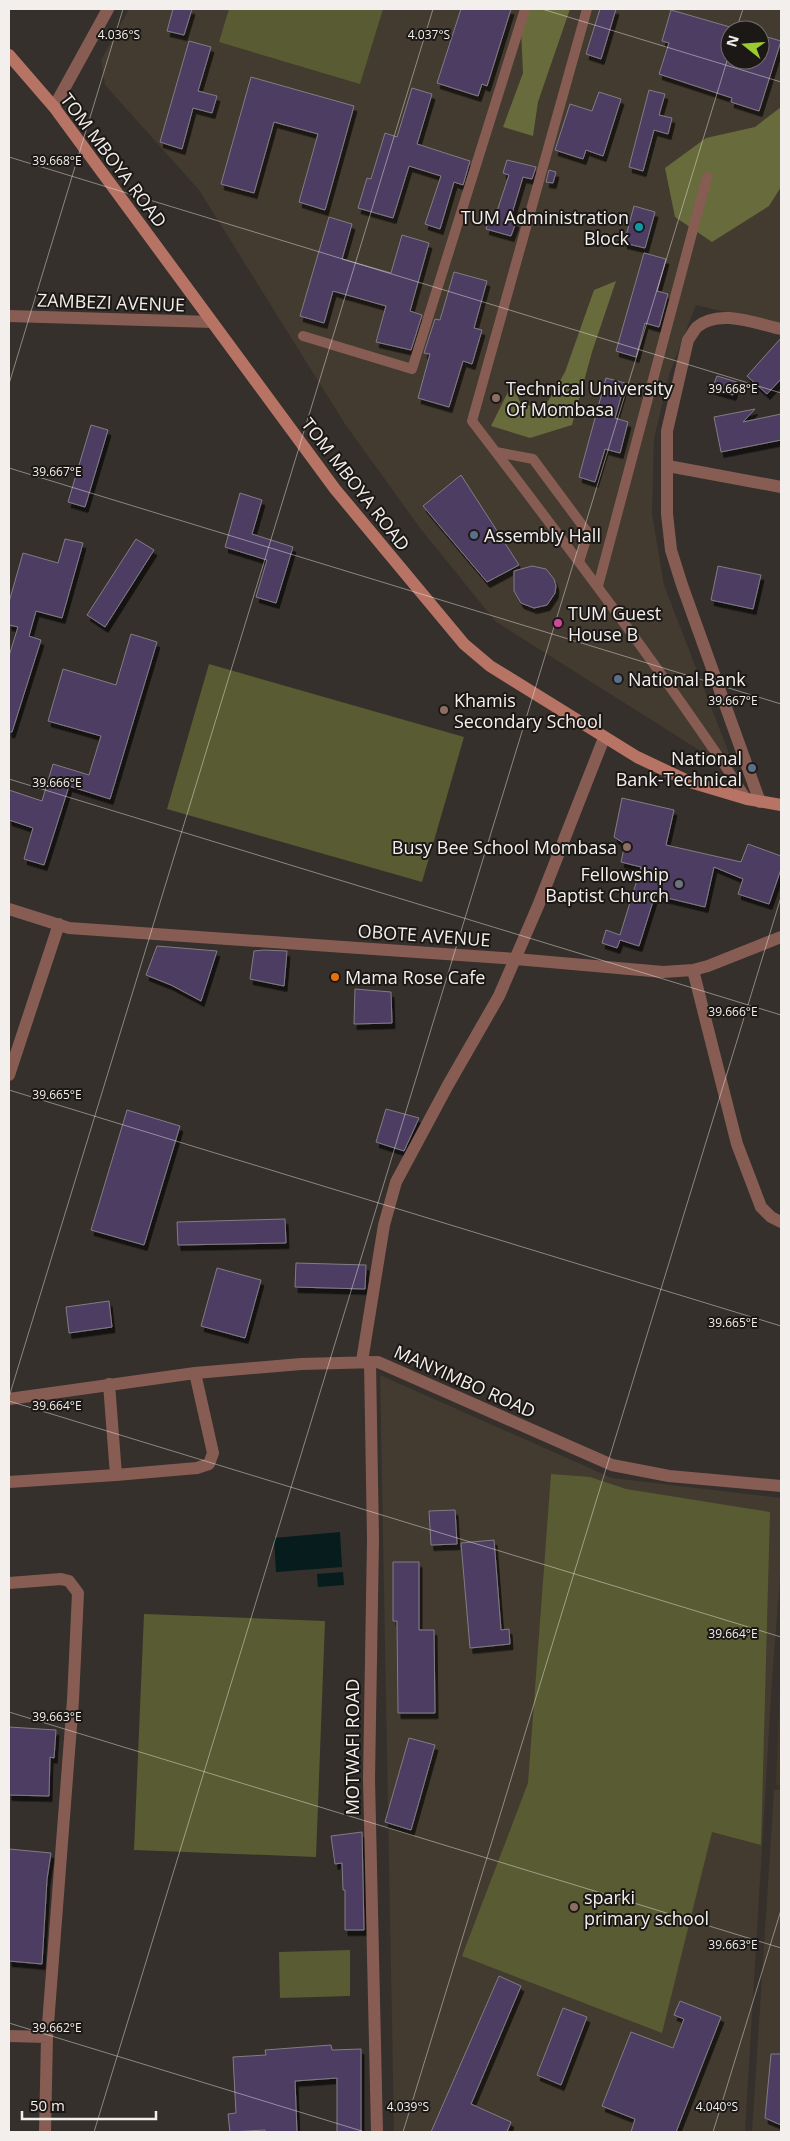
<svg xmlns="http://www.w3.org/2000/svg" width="790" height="2141" font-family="'Open Sans',sans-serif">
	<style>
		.built { fill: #433a30; fill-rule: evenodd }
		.medical { fill: #413727 }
		.green { fill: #595c32 }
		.forest { fill: #686b3b }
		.water { fill: #061c1d }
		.building { fill: #4d3c64; stroke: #807d84; filter: url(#shadow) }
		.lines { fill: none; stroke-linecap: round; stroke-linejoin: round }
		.lane { stroke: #875d53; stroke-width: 10 }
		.street { stroke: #875d53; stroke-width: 12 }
		.secondary { stroke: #b77465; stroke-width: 12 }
		.ticks { fill: none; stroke: #f3efec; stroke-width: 1; stroke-opacity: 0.45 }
		.culture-dot { fill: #0f9aa8; stroke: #1b1816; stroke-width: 2 }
		.education-dot { fill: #8d6e63; stroke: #1b1816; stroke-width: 2 }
		.service-dot { fill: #5c6f8a; stroke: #1b1816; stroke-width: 2 }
		.hotel-dot { fill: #d1479c; stroke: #1b1816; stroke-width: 2 }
		.worship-dot { fill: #6b7280; stroke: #1b1816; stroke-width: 2 }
		.food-dot { fill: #e8710a; stroke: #1b1816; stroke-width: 2 }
		.labels { text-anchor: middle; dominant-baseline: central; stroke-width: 4; stroke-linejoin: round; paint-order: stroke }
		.street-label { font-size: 18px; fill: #f3efec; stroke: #1b1816 }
		.poi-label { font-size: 18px; fill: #f3efec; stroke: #1b1816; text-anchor: start }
		.ticks-label { font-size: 12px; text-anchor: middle; fill: #f3efec; stroke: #1b1816; stroke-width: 4; stroke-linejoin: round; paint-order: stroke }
	</style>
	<defs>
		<filter id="shadow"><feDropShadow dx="3" dy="5.5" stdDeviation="0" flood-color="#0009"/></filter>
	</defs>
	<rect width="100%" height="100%" fill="#35302b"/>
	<path class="built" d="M129 9H781V325L696 305 670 372 654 439 652 514 664 585 737 774 496 622 420 528 345 424 199 190 105 85 101 60ZM730 30H760V60H730Z
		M380 1375 612 1478 781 1498V1565L772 1681 745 2132H394Z
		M781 1789V2132H752L774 1790Z"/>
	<path class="medical" d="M781 1660V1785H776Z"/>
	<path class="green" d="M229 9H383L360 84 219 42Z
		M209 664 464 737 422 882 167 809Z
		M551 1474 590 1477 626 1489 770 1512 761 1845 712 1832 662 2033 462 1956 528 1783Z
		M144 1614 325 1621 316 1857 134 1850Z
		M350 1950V1996L280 1998 279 1952Z"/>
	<path class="forest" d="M520 9H570L538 102 533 136 503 127 523 73Z
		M781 107V187L769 206 712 242 675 217 665 168 706 138 755 127Z
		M616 281 592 352 572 425 530 438 491 426 512 384 521 404 544 408 565 372 594 290Z"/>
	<path class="water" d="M340 1532 342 1567 276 1572 274 1538Z
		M343 1572 344 1585 318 1587 317 1574Z"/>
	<path class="building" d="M173 9H192L184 35 167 31Z
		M461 9H511L487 86 482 84 478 96 437 83Z
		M600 9H616L601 59 586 54Z
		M671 10 730 27V60H760V35L781 41 759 111 731 102 732 98 659 74 669 43 662 41Z
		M189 41 211 47 198 91 217 96 212 113 193 108 182 149 160 142Z
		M251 77 354 106 325 210 299 202 318 134 274 122 254 193 221 184Z
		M412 88 432 94 417 144 470 161 463 185 454 182 440 229 425 224 441 176 409 166 393 218 358 208 367 178 371 179 385 133 397 137Z
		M649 90 665 94 659 115 672 118 668 134 654 130 643 171 629 167Z
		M599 92 621 99 603 156 586 150 583 159 555 150 570 104 592 111Z
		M507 160 536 167 532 179 523 177 510 220 516 222 511 236 486 229 490 216 495 217 509 175 503 173Z
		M549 170 556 172 553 183 546 182Z
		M634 206 655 212 645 248 624 243Z
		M329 217 352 224 342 259 391 273 402 235 429 243 410 311 422 315 411 350 376 342 386 306 333 291 324 323 300 316Z
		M644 253 666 259 657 291 668 294 659 327 645 323 636 357 616 351Z
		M454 272 487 281 474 328 482 330 472 364 463 361 449 407 418 398 430 354 424 353 435 319 440 320Z
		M781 338V379L767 394 747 376Z
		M717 376 737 382 733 395 712 389Z
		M606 378 625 383 615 418 628 422 620 453 605 449 595 482 579 477Z
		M755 409 743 422 781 414V440L721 452 714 417Z
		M91 425 108 430 85 507 68 502Z
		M461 475 519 565 487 582 423 506Z
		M240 493 262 500 252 534 293 547 276 603 256 597 267 560 225 547Z
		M65 539 83 543 62 618 36 611 29 636 41 640 12 732H9V656L18 627 9 625V602L23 553 58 563Z
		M136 539 154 550 105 627 87 615Z
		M532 566 546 569 554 579 556 586 555 593 547 605 534 608 521 603 514 591V571Z
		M718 566 761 575 753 609 711 600Z
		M131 634 157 642 110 799 69 786 44 865 24 859 33 828 9 820V790L42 801 53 764 89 775 101 736 48 721 63 669 116 685Z
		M622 798 674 810 666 845 741 862 748 844 781 856V869L769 904 738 894 743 879 714 867 705 907 655 895 639 946 620 940 617 948 602 943 606 930 620 935 641 867 621 862 625 844 614 837Z
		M157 946 217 951 201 1001 171 985 146 975Z
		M264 950 287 951 284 986 250 979 254 951Z
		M355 989 391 992 392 1023 354 1024Z
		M386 1109 419 1118 404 1151 376 1142Z
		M127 1110 180 1126 144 1245 91 1230Z
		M285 1219 286 1243 178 1245 177 1222Z
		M296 1263 366 1265 365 1289 295 1287Z
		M217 1268 261 1280 245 1338 201 1326Z
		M109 1301 112 1327 69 1333 66 1307Z
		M455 1510 457 1544 431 1545 429 1511Z
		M494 1540 501 1630 509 1629 510 1644 470 1648 461 1543Z
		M393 1562H419V1630H434L435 1713H398L397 1621H393Z
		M9 1727 56 1730 54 1758 50 1757 49 1796 9 1795Z
		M409 1738 435 1745 411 1830 385 1822Z
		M362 1832 364 1930H345V1890H343L342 1863 335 1864 331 1836Z
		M9 1849 51 1853 47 1879 42 1964 9 1961Z
		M499 1976 521 1986 471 2104 511 2122 507 2132H431Z
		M680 2001 721 2017 676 2132H631L635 2119 602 2106 631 2032 673 2048 684 2019 674 2015Z
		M563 2008 587 2017 561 2085 537 2075Z
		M331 2045 332 2050 361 2049V2132H337V2078L295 2081 297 2132H265V2130L230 2132 228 2114 236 2113 233 2057 266 2055 265 2050Z
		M771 2054H781V2125L765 2118Z"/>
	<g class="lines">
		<path class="lane" d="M587 9 472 421C567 545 661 669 747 799
			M303 336 412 369 525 9
			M496 452 533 459 588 533 579 562
			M598 586 707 177"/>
		<path class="street" d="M54 107 108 9
			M9 316 212 322
			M668 466 781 487
			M760 802 682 585 671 550 667 514V431L688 340C691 336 694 330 697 327 719 308 757 324 781 329
			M9 909 69 928 516 959 663 972 693 970 708 966 781 937
			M693 970 737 1144 761 1207 771 1217 781 1222
			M9 1075 59 924
			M362 1361 384 1225 396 1182 448 1085 499 996 538 906 604 738
			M370 1362 373 1539 369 1779 377 2132
			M9 1399 195 1373 301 1364 378 1362 612 1465 669 1476 781 1486
			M116 1475 197 1468 209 1464 213 1453 195 1373
			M9 1482 116 1475 109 1384
			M9 1583 61 1579 69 1581 78 1593 73 1700 47 2037
			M9 2036 47 2037 45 2132"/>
		<path class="secondary" d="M9 55 54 107 335 489 464 644 490 666 637 757 690 782 747 799 781 805"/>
	</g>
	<path class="ticks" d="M542 9 781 82M736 30 743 9M9 157 781 393M9 384 123 9M9 468 781 704M9 779 781 1015M9 1090 781 1326M9 1397 433 9M9 1401 781 1637M9 1712 781 1948M9 2023 365 2132M94 2132 730 51M403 2132 781 897M713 2132 781 1910"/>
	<circle class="culture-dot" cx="639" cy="227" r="5"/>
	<g class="education-dot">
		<circle cx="496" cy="398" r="5"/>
		<circle cx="444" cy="710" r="5"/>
		<circle cx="627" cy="847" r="5"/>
		<circle cx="574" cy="1907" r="5"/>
	</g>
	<g class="service-dot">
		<circle cx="474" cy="535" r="5"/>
		<circle cx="618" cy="679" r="5"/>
		<circle cx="752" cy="768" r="5"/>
	</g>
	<circle class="hotel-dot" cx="558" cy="623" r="5"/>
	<circle class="worship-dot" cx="679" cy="884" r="5"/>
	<circle class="food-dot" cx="335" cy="977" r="5"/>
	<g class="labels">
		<g class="street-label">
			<text transform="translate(114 160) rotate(53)">TOM MBOYA ROAD</text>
			<text transform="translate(111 302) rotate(2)">ZAMBEZI AVENUE</text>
			<text transform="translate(356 484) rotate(52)">TOM MBOYA ROAD</text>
			<text transform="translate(424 935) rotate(4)">OBOTE AVENUE</text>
			<text transform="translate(465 1381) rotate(24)">MANYIMBO ROAD</text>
			<text transform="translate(352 1747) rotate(-90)">MOTWAFI ROAD</text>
		</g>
		<g class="poi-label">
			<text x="629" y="217" text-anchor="end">TUM Administration<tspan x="629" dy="21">Block</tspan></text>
			<text x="506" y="388">Technical University<tspan x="506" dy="21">Of Mombasa</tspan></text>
			<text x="484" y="535">Assembly Hall</text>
			<text x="568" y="613">TUM Guest<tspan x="568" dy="21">House B</tspan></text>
			<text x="628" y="679">National Bank</text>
			<text x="454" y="700">Khamis<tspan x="454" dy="21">Secondary School</tspan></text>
			<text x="742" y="758" text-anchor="end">National<tspan x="742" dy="21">Bank-Technical</tspan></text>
			<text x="617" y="847" text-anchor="end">Busy Bee School Mombasa</text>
			<text x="669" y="874" text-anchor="end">Fellowship<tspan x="669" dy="21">Baptist Church</tspan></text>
			<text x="345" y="977">Mama Rose Cafe</text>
			<text x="584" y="1897">sparki<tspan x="584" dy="21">primary school</tspan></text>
		</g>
	</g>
	<g class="ticks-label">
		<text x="119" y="39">4.036°S</text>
		<text x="429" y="39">4.037°S</text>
		<text x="57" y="165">39.668°E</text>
		<text x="733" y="393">39.668°E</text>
		<text x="57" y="476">39.667°E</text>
		<text x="733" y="705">39.667°E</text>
		<text x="57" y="787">39.666°E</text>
		<text x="733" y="1016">39.666°E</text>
		<text x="57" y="1099">39.665°E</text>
		<text x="733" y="1327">39.665°E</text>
		<text x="57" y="1410">39.664°E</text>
		<text x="733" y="1638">39.664°E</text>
		<text x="57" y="1721">39.663°E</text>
		<text x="733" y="1949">39.663°E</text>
		<text x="57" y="2032">39.662°E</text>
		<text x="408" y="2111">4.039°S</text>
		<text x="717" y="2111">4.040°S</text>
	</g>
	<rect width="790" height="2141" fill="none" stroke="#f3efec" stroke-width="20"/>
	<g transform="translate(745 45) rotate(287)"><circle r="24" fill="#1b1816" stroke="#716e6c"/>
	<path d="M0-4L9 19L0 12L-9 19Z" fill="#9cca31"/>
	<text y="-8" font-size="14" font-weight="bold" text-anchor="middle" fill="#f3efec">N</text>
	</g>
	<path d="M22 2111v8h134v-8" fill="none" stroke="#f3efec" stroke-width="2.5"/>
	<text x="30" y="2111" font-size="15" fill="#f3efec" stroke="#1b1816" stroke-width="4" paint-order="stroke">50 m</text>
</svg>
